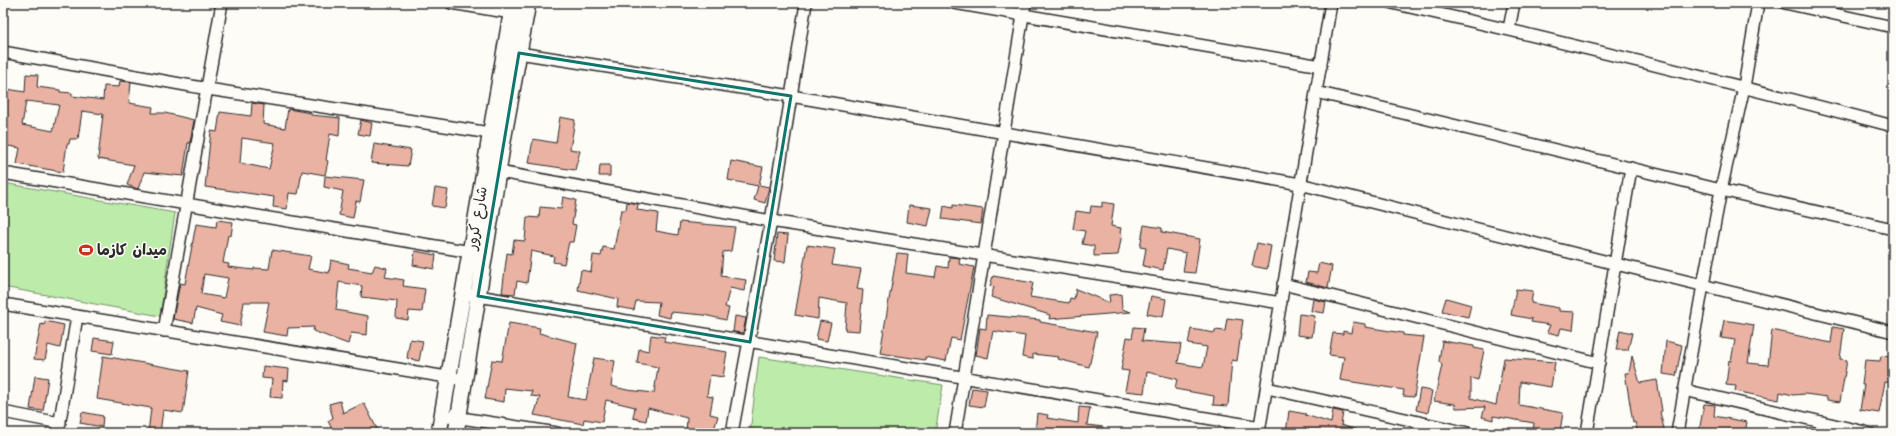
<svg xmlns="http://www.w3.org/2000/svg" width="1896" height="436" font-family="'Architects Daughter','Playpen Sans Arabic',sans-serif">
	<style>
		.green { fill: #bdecaa; stroke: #748c6a }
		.building { fill: #eab2a2; stroke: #2b2b2b; fill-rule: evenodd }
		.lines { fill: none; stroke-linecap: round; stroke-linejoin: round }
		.street-casing { stroke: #2b2b2b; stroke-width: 14 }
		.secondary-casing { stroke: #2b2b2b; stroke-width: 18 }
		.street { stroke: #fdfcf7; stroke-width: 11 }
		.secondary { stroke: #fdfcf7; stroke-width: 15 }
		.marked { fill: none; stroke: #0f766e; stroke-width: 3; stroke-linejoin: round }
		.labels { text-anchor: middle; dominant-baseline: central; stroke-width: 3; stroke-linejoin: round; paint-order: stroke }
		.street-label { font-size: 15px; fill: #2b2b2b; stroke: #fdfcf7 }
		.poi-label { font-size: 15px; font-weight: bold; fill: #2b2b2b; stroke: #fdfcf7; text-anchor: start }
	</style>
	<rect width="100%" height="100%" fill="#fdfcf7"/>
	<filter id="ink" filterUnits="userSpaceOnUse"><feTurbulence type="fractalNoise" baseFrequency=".025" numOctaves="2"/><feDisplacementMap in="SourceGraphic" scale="8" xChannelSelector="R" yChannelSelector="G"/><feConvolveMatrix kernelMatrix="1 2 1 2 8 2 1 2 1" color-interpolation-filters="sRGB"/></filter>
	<g filter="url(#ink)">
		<path class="green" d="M3 183 175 213 160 316 3 287Z
			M759 357 943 385 935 433H750Z"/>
		<path class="building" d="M26 74 38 75 37 87 60 90V92L72 93V96L103 100 104 86 119 87 120 81 131 82 129 103 153 107 152 113H165L194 120 190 143H188L183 176 144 172 138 189 127 185 134 165 98 159 103 114 82 111 78 139H70L69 144H67L63 172 17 164 20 148 3 145V92H6L7 89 25 92ZM26 101 59 105 53 131 22 125Z
			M252 103 264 105 263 124 285 128 288 109 311 113V115L340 118 339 136 330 134 326 160 328 161 325 175 302 171 298 194 289 193 287 209 273 207 274 197 205 187 211 131 217 132 220 112 251 116ZM242 138 275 143 269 169 240 163Z
			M560 117 575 120 570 149 580 151 575 170 529 163 533 139 556 143Z
			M361 120 372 123 370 136 358 134Z
			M374 144 411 150 408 166 371 163Z
			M731 161 763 167 759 185 769 187 765 203 754 200 758 186 728 180Z
			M600 165H610V176H599Z
			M325 176 364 180 360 202 356 201 353 218 339 215 343 191 324 187Z
			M435 188 448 190 445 208 432 206Z
			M563 197 576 200 572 224 576 225 573 242H569L564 264 553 262 554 256 531 251 527 283 517 281 515 294 502 293 507 253 512 254 514 240 525 241 527 217 539 218 540 207 561 209Z
			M627 202 638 204 637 210 658 213 656 231 678 235 680 222 735 227 731 251 723 252 721 276 746 280 744 291 730 288 725 307 729 308 726 320 704 315 671 312 670 318 657 315 659 302 636 301 634 310 617 307 618 299 578 290 581 270 591 272 593 255 601 256 603 247 614 249 621 210H626Z
			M1102 202 1114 204 1111 226 1121 228 1120 233 1122 234 1118 255 1094 256V246L1082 244 1085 231 1073 229 1076 211 1090 213 1091 206 1102 207Z
			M909 205 932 208 928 226 907 222Z
			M953 205 983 209 981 224 942 219 944 206 953 208Z
			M217 220 233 222 231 236 228 235 223 263 229 264 228 267 254 270V268L269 269 272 250 311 256 308 269 329 273 331 260 349 264 348 268 372 272 375 265 387 268 385 277 404 280 403 286 425 289 422 312 409 311 408 320 396 318 397 301 361 297 362 286 339 282 336 310 368 316 367 335 351 333 348 344 313 331 314 327 288 328 287 336 263 332 269 302H244L240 326 220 322 222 315 196 308 193 323 173 319 180 283 185 284 196 224 216 227ZM204 274 228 278 224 298 201 294Z
			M1144 225 1162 228V232L1200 239 1195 273 1183 272 1186 253 1167 249 1163 270 1143 266 1146 248 1140 247Z
			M777 234 788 235 785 262 774 261Z
			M1257 243 1271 246 1267 269 1252 266Z
			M807 245 835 249 832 265 861 269 857 289 863 290 859 331 845 330 847 303 819 298 818 319 795 315Z
			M415 251 436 255 434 269 413 265Z
			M897 253 908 254 906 273 935 277 937 266 948 268 949 257 960 258 959 264 974 267 960 340 951 338 946 361 925 357V360L880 353Z
			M1319 263 1332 266 1328 288 1306 282 1308 272 1317 273Z
			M993 276 1033 283 1030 297 1069 303 1070 298 1074 299 1076 289 1110 303 1109 295 1121 294 1122 309 1131 312 1049 319 1050 315 991 297 994 287 990 286Z
			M1516 289 1533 291 1531 303 1559 308V311L1575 312 1573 330 1561 328 1559 335 1547 332 1550 325 1531 322 1532 319 1511 315Z
			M1151 296 1166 299 1163 317 1147 314Z
			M1446 298 1471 305 1468 317 1442 311Z
			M1313 299 1326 302 1324 313 1311 311Z
			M1299 314 1315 316 1312 337 1297 335Z
			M987 315 1040 320V322L1097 332 1089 367 1058 359 1059 357 1033 354V359L1022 357 1025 336 993 331 988 358 976 355 980 328 986 329Z
			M735 316 746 318 743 333 733 332Z
			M1227 318 1243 320 1237 361 1232 360 1228 406 1213 405 1214 396 1175 389 1177 379 1147 372 1144 393 1125 391 1129 371 1121 370 1127 337 1132 338 1134 327 1144 328 1142 341 1181 344 1178 363 1203 367 1207 347 1188 344 1191 329 1215 333V330L1225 331Z
			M1724 320 1754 325 1748 363 1768 365 1772 330 1831 343 1833 327 1844 329 1840 359 1847 360 1840 402 1827 400V397L1805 394 1793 395 1780 392 1779 400 1735 391 1736 386 1726 385 1729 360 1731 361 1735 340 1721 338Z
			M45 321 64 325 60 348 48 345 45 360 34 359 41 324 44 325Z
			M820 321 831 323 827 341 816 339Z
			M1353 322 1365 324V327L1403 333V335L1424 337 1414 397 1403 396 1404 390 1340 380 1344 357 1329 355 1333 333 1343 334V331L1351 333Z
			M509 323 540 328 539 333 577 343 568 397 586 400 594 358 615 361 611 386 627 390 654 393 658 367 637 363 639 349 649 351 651 335 665 337 664 342 727 352 723 377 710 375 707 396 713 397 710 414 718 416 713 433H686L687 418 648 408 646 421 633 418 635 407 606 400 602 422 584 419 583 424 534 415 540 397 531 396 532 391 505 388 504 402 485 399 492 360 502 361Z
			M1620 330 1632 333 1628 350H1616Z
			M94 338 114 341 112 354 92 351Z
			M410 339 423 341 419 361 407 358Z
			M1442 341 1474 346V348L1484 350 1478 380 1471 378V398L1496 405 1504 358 1555 362 1551 387 1520 382 1519 405 1563 413 1560 431 1549 429 1548 433H1533L1534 423 1493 416V420L1482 417 1485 407 1456 408 1455 404 1434 401 1442 365 1439 361Z
			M1666 341 1682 345 1676 376 1663 374Z
			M103 356 189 371 183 413 163 410 160 433H148L151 408 97 399Z
			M1632 356 1640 383 1657 380 1662 411 1660 412 1665 433H1638L1635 422 1633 423 1625 373H1629Z
			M1881 356 1893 357V383L1885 382 1879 413 1860 410 1864 385H1862L1865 360 1880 361Z
			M263 366 289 369 288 381 283 380 282 398 270 397 272 379 262 378Z
			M35 376 48 378 43 411 30 409Z
			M972 388 987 390 984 407 969 405Z
			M1420 389 1432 391 1428 413 1416 410Z
			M340 401 343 413 364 403 379 433H334L328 421 333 418 329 404Z
			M1704 404 1715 405 1714 416 1747 422 1745 433 1699 432Z
			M1079 407 1090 408 1087 425 1103 427 1102 433H1035L1037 413 1048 415 1047 418 1078 423Z
			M1333 410 1343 412 1341 425 1357 430V433H1286L1289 411 1306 414 1305 415 1331 423Z
			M82 412 103 416 102 427 80 423Z"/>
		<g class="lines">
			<defs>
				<path id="street" d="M451 3 512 13
					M954 3 1321 66
					M1392 3C1560 41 1727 82 1893 126
					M1785 3 1893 27
					M1509 29 1514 3
					M3 52 208 89 490 133
					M519 53 791 96 1300 184 1616 264 1893 332
					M1316 92 1721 190 1893 229
					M499 172 771 221 1281 303
					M3 173 471 252
					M1283 284 1599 363
					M472 295 1260 427
					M3 304 465 380
					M164 331 222 3
					M1267 388 1468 433
					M1684 390 1869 433
					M3 412 60 423
					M442 415 557 433
					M1259 432 1331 3
					M58 433 77 316
					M732 433 771 221 806 3
					M955 433 1025 3
					M1587 433 1631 168
					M1677 433 1703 285 1721 190 1744 87 1758 3"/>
				<path id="secondary" d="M439 433 513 3
					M456 433 504 135 528 3"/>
			</defs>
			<use href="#street" class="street-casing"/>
			<use href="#secondary" class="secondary-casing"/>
			<use href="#street" class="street"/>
			<use href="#secondary" class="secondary"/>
		</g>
	</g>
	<path class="marked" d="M519 53 791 96 750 342 478 296Z"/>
	<defs>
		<symbol id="stadium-bare" viewBox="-9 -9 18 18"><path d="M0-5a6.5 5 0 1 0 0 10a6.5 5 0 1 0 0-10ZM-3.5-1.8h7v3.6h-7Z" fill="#c8321e" stroke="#fdfcf7" stroke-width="2.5" paint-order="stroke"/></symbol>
	</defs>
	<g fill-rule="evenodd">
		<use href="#stadium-bare" x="76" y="240" width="20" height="20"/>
	</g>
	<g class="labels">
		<g class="street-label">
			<text transform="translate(477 218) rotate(-80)">شارع كرور</text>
		</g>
		<g class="poi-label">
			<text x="97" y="250">ميدان كازما</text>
		</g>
	</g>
	<rect width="1896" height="436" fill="none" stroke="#fdfcf7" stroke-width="16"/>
	<rect x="8" y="8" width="1880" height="420" fill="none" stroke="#2b2b2b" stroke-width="1.5" filter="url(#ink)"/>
</svg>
